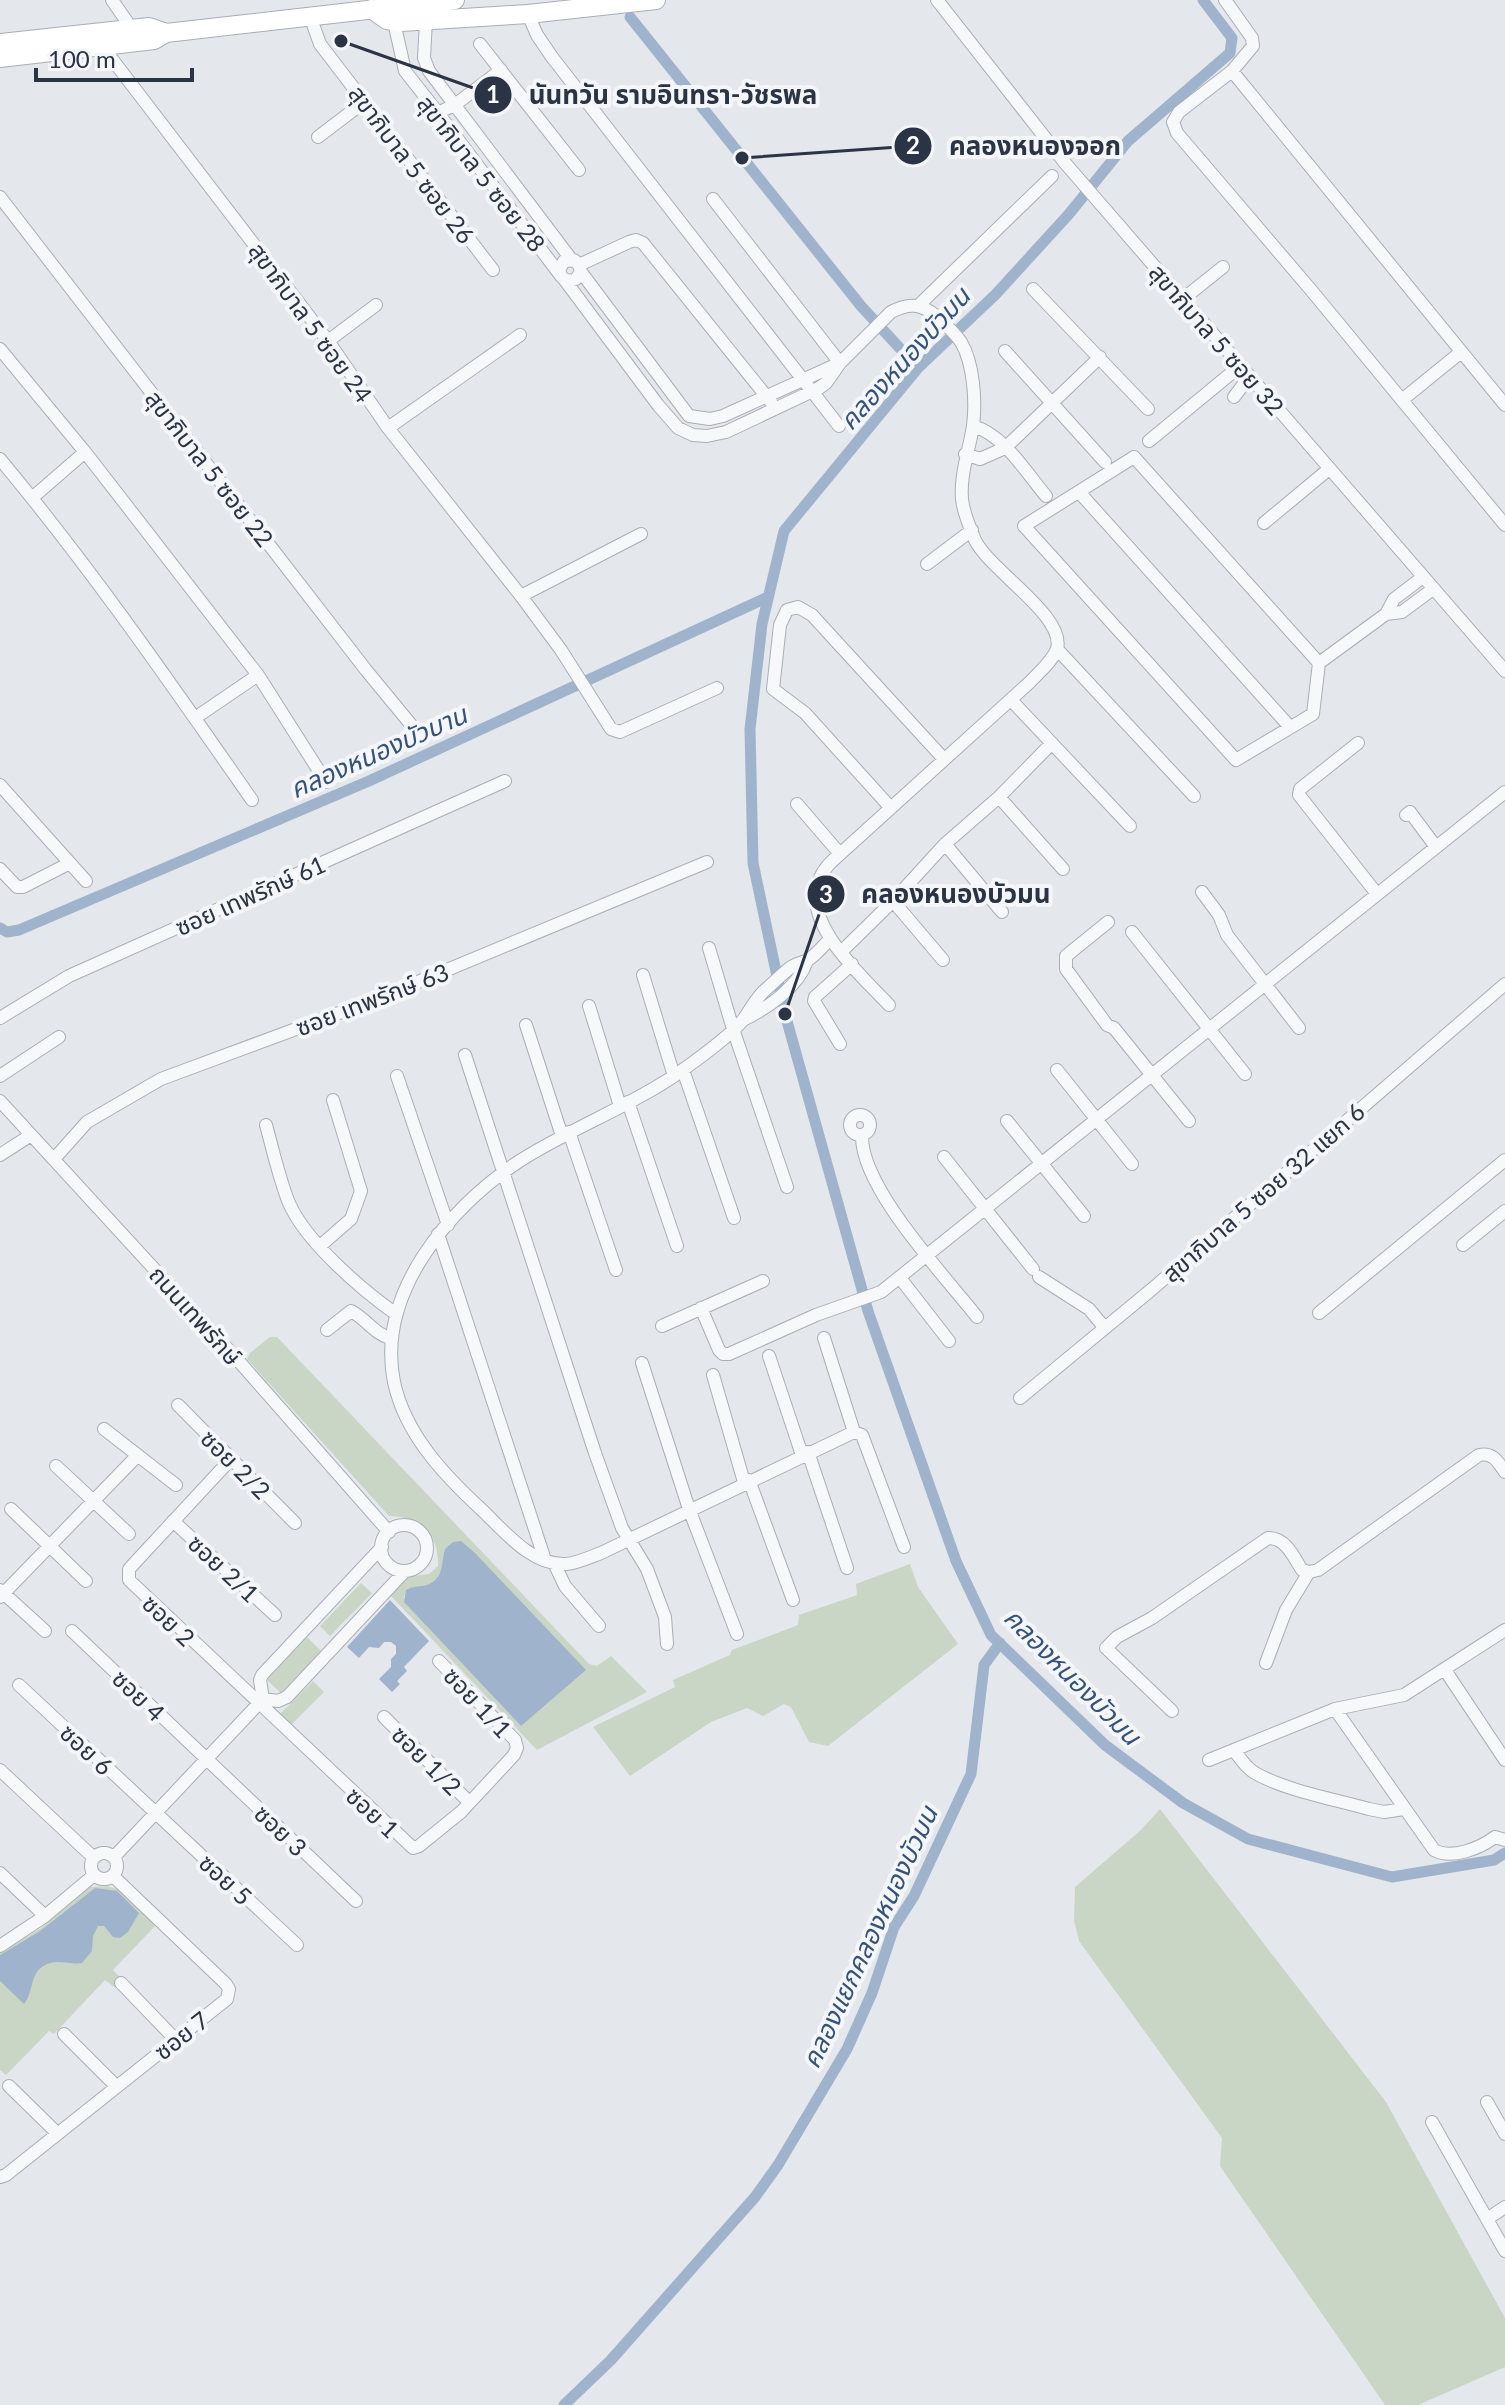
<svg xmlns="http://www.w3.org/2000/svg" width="1505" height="2405" font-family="Lato,'Noto Sans Thai',sans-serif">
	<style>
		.green { fill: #c9d6c5; fill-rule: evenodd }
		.water { fill: #9fb4cc }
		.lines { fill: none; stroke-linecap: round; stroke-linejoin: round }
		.canal { stroke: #9fb4cc; stroke-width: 11 }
		.street-casing { stroke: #a9aeb7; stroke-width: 14 }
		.secondary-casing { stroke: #a9aeb7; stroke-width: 20 }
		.street { stroke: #f7f8fa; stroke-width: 12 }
		.secondary { stroke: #fff; stroke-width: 18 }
		.labels { text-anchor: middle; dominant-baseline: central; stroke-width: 8; stroke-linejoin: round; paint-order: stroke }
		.street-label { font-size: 24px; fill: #2b3445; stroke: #f4f6f9 }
		.water-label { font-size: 26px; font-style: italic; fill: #34527a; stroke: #f4f6f9 }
		.leader { fill: none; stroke: #2b3445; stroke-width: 3 }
		.callout-dot { fill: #2b3445; stroke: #f4f6f9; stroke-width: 3 }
		.mark-label { font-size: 24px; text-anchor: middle; font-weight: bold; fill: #fff }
		.callout-label { font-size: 26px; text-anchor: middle; font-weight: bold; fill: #2b3445; stroke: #f4f6f9; stroke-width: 8; stroke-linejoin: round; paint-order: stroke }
	</style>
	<rect width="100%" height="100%" fill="#e4e7ec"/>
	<path class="green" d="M270 1337H277L589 1664 597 1666 611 1656 647 1692 537 1750 390 1595 405 1577 429 1574 438 1566C439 1534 420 1516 389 1516L247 1359 250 1353ZM445 1549 521 1726 405 1602 404 1597 408 1589C415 1587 422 1587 428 1585 444 1578 442 1563 445 1549Z
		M910 1564 918 1587 958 1644 828 1746 809 1742 791 1707 784 1704 763 1716 747 1708 711 1722 630 1776 593 1727 675 1687 673 1680 730 1655 732 1650 798 1625 799 1615 857 1595 856 1584Z
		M361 1583 372 1593 330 1636 320 1626Z
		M307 1637 321 1651 281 1693 267 1680Z
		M313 1681 324 1692 290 1726 281 1717V1713Z
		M1160 1809 1386 2102 1505 2318V2367L1418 2405H1385L1220 2166 1222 2138 1079 1941 1074 1920 1075 1887 1141 1830Z
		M107 1886 120 1890 156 1925 113 1970 122 1979 114 1987 105 1980 54 2034 49 2031 6 2075 0 2070V1953L41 1928 90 1887Z"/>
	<path class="water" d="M461 1541 475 1553 586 1670 521 1726 404 1602 406 1590C413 1586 419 1587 427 1585 444 1579 441 1563 445 1549L453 1542Z
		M390 1600 429 1641 404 1667 407 1671 397 1681 400 1684 392 1692 379 1679 391 1667V1659L396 1654V1646L391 1642H384L379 1648 369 1647 359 1658 347 1647Z
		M95 1888 117 1891 139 1913 128 1932 120 1938 113 1937 104 1926H98L93 1936 92 1951 82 1963C72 1965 61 1960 50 1963 28 1970 35 1991 24 2004L0 1981V1955L40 1931Z"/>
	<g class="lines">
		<path class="canal" d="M1203 0 1232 38 1230 53 1128 141 1069 214 996 294 918 368 784 531 762 624 750 729 753 863 785 1014 868 1311 956 1561 991 1635 1105 1745 1183 1803 1248 1839 1392 1877 1494 1860 1505 1853
			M630 17 861 306 918 368
			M0 928 7 932 19 930 369 781 768 597
			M564 2405 611 2360 755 2197 778 2165 847 2049 872 1993 894 1927 914 1896 971 1774 983 1674 984 1665 1000 1643"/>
		<defs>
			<path id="street" d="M112 0 132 29
				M937 0 1065 163 1505 671
				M1225 0 1252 38 1253 46 1232 71 1179 112 1173 122 1177 133 1311 290 1505 525
				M528 14 537 35 552 57 839 426
				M310 16 320 44 493 270
				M426 20 424 58 429 71 571 259
				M394 22 405 71 438 113 561 276C565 281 570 282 576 279L581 272 579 265 574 260 564 261 559 270 561 276
				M480 44 579 170
				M102 46 328 341 388 428 521 596 561 650 611 729 620 732 717 688
				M1232 71 1505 405
				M438 113 456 104 501 70
				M318 137 364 102
				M0 197 366 670 422 738
				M713 199 840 363
				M579 265 629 242 636 240 643 243 771 402
				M581 272 689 416 710 419 723 416 840 363
				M564 279 658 405 678 428 693 435 707 436 726 432 819 388 826 383 840 363 891 312C908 303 921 303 936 316 944 323 955 333 961 342 974 364 976 402 973 426 969 451 960 474 962 499 963 512 970 528 975 540 990 571 1066 616 1057 649 1052 662 1039 672 1030 682L840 854C832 861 824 868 820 878 799 922 862 976 889 1005
				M1033 289 1148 409
				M1183 299 1223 267
				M919 305 1052 176
				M328 341 376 305
				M0 349 85 452 258 675 326 782
				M1005 351 1105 462
				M1234 397 1249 377
				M1402 400 1461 352
				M973 426C1004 435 1025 471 1046 496
				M388 428 520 335
				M1149 441 1240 366
				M965 454 980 459 1005 448 1100 357
				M0 459C91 568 171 684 252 800
				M1079 492 1290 727
				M32 498 85 452
				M1264 523 1329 469
				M927 564 972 530
				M1423 577 1394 599 1386 614 1402 612 1433 589
				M521 596 641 534
				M1057 649 1194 796
				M1319 663 1134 457 1024 526 1236 760 1313 714 1319 663 1386 614
				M1011 700 1130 826
				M195 718 258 675
				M1358 743 1300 789 1299 795 1377 894
				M0 785 86 881
				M999 797 1063 869
				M797 804 840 854
				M890 807 805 713 773 689 780 625 787 610 798 607 812 615 943 758
				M1406 815 1410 812 1436 847
				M945 844 1002 912
				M0 869 17 887H23L70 863
				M1202 892 1219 915 1227 935 1299 1028
				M893 901 943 960
				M1108 922 1066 956V969L1107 1025 1114 1028 1189 1121
				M1132 932 1245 1074
				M830 939C823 946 816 955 808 960 802 963 797 963 791 967 782 974 773 983 764 991 754 1001 751 1009 743 1020 731 1035 694 1062 677 1074 627 1108 569 1129 518 1162 449 1208 376 1293 394 1382 405 1434 444 1475 482 1510 504 1531 532 1566 566 1564 578 1563 590 1557 601 1553L854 1432 862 1435 904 1547
				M709 948 733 1029 787 1187
				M841 952 893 901 945 844 999 797 1052 743
				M643 975 674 1076
				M589 1006 620 1106
				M0 1018 69 976 505 781
				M743 1020C768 1008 798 987 807 961
				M526 1025 562 1136
				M840 1044 814 1001 815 997 852 964
				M465 1055 595 1453 622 1528 647 1569 665 1617 667 1644
				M683 1070 734 1218
				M1057 1070 1132 1164
				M0 1076 59 1037
				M397 1076 448 1225
				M0 1101 236 1358 389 1532
				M628 1102 677 1246
				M850 1125a10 10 0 1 1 20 0a10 10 0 1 1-20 0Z
				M1007 1121 1084 1216
				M266 1125C273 1150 279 1178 289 1203 306 1242 362 1290 396 1314
				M569 1132 616 1270
				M862 1135C860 1187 945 1276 977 1317
				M0 1155 31 1135
				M944 1157 1033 1269
				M54 1159 87 1122 161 1079 377 999 707 862
				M438 1234 545 1560
				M1463 1245 1505 1211
				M320 1246 351 1219 361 1191 333 1100
				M1039 1277 1089 1309 1104 1327
				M900 1278 949 1341
				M701 1308 719 1350 723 1354H729L816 1315 881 1292 1505 792
				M1319 1313 1505 1160
				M662 1326 763 1281
				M327 1330 351 1311C368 1320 371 1332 392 1339
				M824 1338 854 1432
				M769 1356 802 1455
				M642 1363 689 1509 737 1634
				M713 1375 744 1482
				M1020 1398 1151 1290 1505 984
				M178 1405 295 1523
				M104 1429 176 1485
				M808 1452 847 1568
				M231 1459 129 1569V1580L413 1848 419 1846 461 1812 514 1755 517 1748 515 1740 439 1661
				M56 1466 129 1534
				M749 1480 793 1600
				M11 1509 86 1581
				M173 1521 275 1615
				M381 1548a23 23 0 1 1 46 0a23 23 0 1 1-46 0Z
				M554 1563 565 1586 599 1626
				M0 1590 45 1631
				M0 1597 138 1455
				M72 1631 356 1901
				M1266 1663 1286 1610 1309 1572
				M1445 1670 1505 1760
				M19 1685 297 1945
				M263 1699 260 1680 262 1675 382 1547
				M263 1699 278 1701 287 1697 405 1571
				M1335 1709 1434 1850C1452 1860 1480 1848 1495 1837L1505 1840
				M1172 1711 1106 1648 1117 1637 1152 1618 1268 1538C1286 1538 1293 1556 1302 1570L1309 1572 1318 1570 1479 1455C1493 1452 1498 1462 1505 1472
				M384 1717 469 1802
				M1234 1750C1240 1758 1245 1767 1255 1773 1287 1791 1334 1799 1369 1809L1384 1812 1404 1809
				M1209 1760 1335 1709 1404 1695 1505 1630
				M0 1770 94 1858
				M91 1866a13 13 0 1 1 26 0a13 13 0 1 1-26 0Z
				M114 1857 263 1699
				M0 1873 45 1916
				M0 1946 45 1916 94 1875
				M121 1983 175 2039
				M64 2034 116 2086
				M9 2086 57 2133
				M1487 2102 1505 2134
				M1432 2122 1505 2251
				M0 2177 6 2175 227 1999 229 1989 226 1984 113 1876
				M1487 2219 1505 2207"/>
			<path id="secondary" d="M371 9 387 20 401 22 528 14 656 0
				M0 43 149 27 166 33
				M0 58 154 40 166 33 455 0"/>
		</defs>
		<use href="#street" class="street-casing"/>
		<use href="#secondary" class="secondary-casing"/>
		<use href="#street" class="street"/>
		<use href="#secondary" class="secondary"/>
	</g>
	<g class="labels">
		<g class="street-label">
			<text transform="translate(412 164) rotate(53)">สุขาภิบาล 5 ซอย 26</text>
			<text transform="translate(482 173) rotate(52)">สุขาภิบาล 5 ซอย 28</text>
			<text transform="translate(311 322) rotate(54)">สุขาภิบาล 5 ซอย 24</text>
			<text transform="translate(1217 339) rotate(49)">สุขาภิบาล 5 ซอย 32</text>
			<text transform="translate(210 468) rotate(52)">สุขาภิบาล 5 ซอย 22</text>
			<text transform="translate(250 895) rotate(-24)">ซอย เทพรักษ์ 61</text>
			<text transform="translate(372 999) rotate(-21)">ซอย เทพรักษ์ 63</text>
			<text transform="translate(1263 1192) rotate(-41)">สุขาภิบาล 5 ซอย 32 แยก 6</text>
			<text transform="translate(196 1315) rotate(48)">ถนนเทพรักษ์</text>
			<text transform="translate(236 1464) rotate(45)">ซอย 2/2</text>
			<text transform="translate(224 1568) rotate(43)">ซอย 2/1</text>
			<text transform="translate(169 1620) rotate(44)">ซอย 2</text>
			<text transform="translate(139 1695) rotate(44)">ซอย 4</text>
			<text transform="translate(478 1702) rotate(47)">ซอย 1/1</text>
			<text transform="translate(87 1749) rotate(43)">ซอย 6</text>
			<text transform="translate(427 1760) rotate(45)">ซอย 1/2</text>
			<text transform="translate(373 1812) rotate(43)">ซอย 1</text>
			<text transform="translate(281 1830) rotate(44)">ซอย 3</text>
			<text transform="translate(226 1879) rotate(43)">ซอย 5</text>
			<text transform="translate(181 2035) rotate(-38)">ซอย 7</text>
		</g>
		<g class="water-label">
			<text transform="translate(904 358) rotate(-48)">คลองหนองบัวมน</text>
			<text transform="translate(378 751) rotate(-24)">คลองหนองบัวบาน</text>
			<text transform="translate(1073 1676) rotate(45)">คลองหนองบัวมน</text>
			<text transform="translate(869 1937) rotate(-65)">คลองแยกคลองหนองบัวมน</text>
		</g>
	</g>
	<path class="leader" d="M341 41L493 95M742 158L913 146M785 1014L826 894"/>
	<g class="callout-dot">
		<circle cx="341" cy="41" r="8"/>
		<circle cx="742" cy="158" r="8"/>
		<circle cx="785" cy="1014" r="8"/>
		<circle cx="493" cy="95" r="20"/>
		<circle cx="913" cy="146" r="20"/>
		<circle cx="826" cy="894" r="20"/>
	</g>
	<g class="mark-label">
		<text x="493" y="103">1</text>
		<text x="913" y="154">2</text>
		<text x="826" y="903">3</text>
	</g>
	<g class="callout-label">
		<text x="673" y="104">นันทวัน รามอินทรา-วัชรพล</text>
		<text x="1035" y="155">คลองหนองจอก</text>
		<text x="956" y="903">คลองหนองบัวมน</text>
	</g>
	<path d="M36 68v12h156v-12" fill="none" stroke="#2b3445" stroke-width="4"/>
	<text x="48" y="68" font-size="24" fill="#2b3445" stroke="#f4f6f9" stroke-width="6" paint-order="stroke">100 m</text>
</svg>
